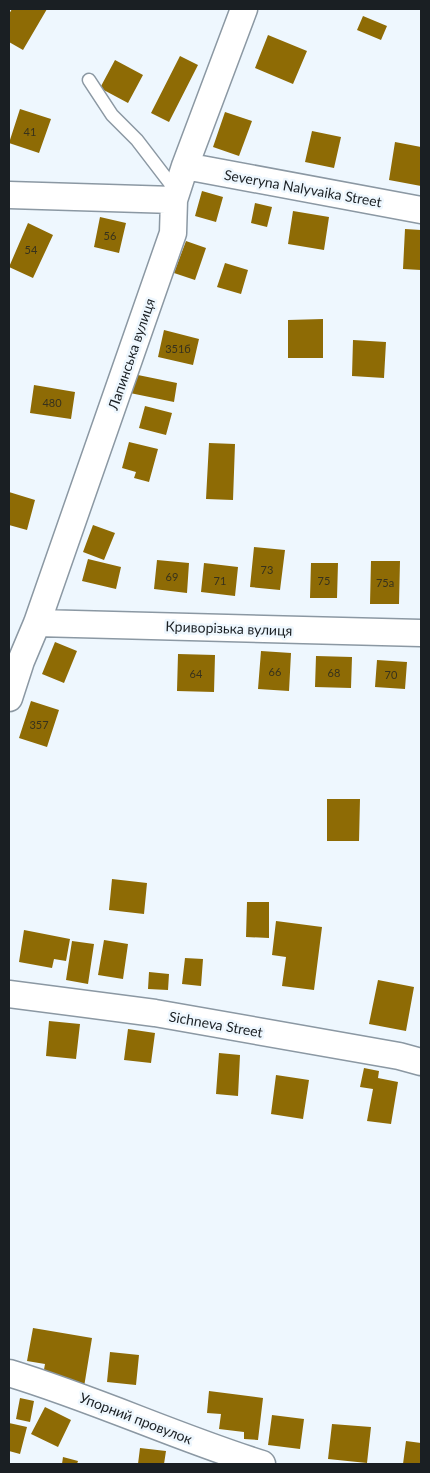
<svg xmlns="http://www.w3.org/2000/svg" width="430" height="1473" font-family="Lato,sans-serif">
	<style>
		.building { fill: #8e6b05 }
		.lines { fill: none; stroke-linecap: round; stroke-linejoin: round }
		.lane-casing { stroke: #8b98a3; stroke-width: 15 }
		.street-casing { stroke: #8b98a3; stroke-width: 29 }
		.lane { stroke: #fff; stroke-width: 12 }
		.street { stroke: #fff; stroke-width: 26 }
		.labels { text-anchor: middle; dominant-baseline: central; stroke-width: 5; stroke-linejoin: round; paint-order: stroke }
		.number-label { font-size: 11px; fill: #37321c }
		.street-label { font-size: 14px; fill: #1a1f23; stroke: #eef7fe }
	</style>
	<rect width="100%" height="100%" fill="#eef7fe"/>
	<path class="building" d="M12 9H47L23 50 9 42V14Z
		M363 16 387 26 381 40 357 30Z
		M268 35 307 51 293 84 255 68Z
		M180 56 198 65 169 122 151 113Z
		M115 60 143 75 128 103 100 88Z
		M20 109 51 119 39 153 9 143Z
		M225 112 252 121 239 156 213 147Z
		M312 131 341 137 334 168 305 162Z
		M395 142 421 147V186L389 180Z
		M202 191 223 197 216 222 195 216Z
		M255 203 272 207 267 227 251 223Z
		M293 211 329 217 324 250 288 244Z
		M100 217 126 223 119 253 94 247Z
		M28 223 53 235 33 278 9 267Z
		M405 229 421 230V270L403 269Z
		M186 241 206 248 195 280 174 273Z
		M225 263 248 270 241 294 217 287Z
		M323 319V358H288V320Z
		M164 330 199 339 193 365 158 357Z
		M353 340 386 342 384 378 352 376Z
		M133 374 177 383 174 402 130 393Z
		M34 385 75 392 71 419 30 413Z
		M145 406 172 413 166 435 139 428Z
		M129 442 158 449 149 482 134 478 136 472 122 468Z
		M209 443 235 444 233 500 206 499Z
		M9 492 35 500 27 530 9 525Z
		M93 525 115 533 104 560 83 552Z
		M254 547 285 550 280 590 250 587Z
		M88 559 121 567 116 589 82 581Z
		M157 560 189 563 187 593 154 589Z
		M371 561H400L399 604H370Z
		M204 563 238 567 235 596 201 592Z
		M311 563H338L337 598H310Z
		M55 642 77 651 64 683 42 674Z
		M261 651 291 653 289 691 258 689Z
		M178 654 215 655 214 692 177 691Z
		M316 656 352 657 351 688 315 687Z
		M377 660 407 662 405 689 375 687Z
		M31 701 59 710 47 747 19 738Z
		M327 799H360L359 841H327Z
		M112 879 147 883 144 914 109 910Z
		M247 902H269V938L246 937Z
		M276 921 322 927 314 990 282 986 286 957 272 955Z
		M24 930 70 939 66 961 54 959 52 968 19 962Z
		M104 940 128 944 123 979 98 975Z
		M72 941 94 944 88 984 66 980Z
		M185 958 203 959 201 986 182 984Z
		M149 972 169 974 168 990 148 989Z
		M378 980 414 987 406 1031 369 1024Z
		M49 1021 80 1024 76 1059 46 1056Z
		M128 1029 155 1033 151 1063 124 1060Z
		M219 1053 240 1055 238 1096 216 1094Z
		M364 1068 379 1071 378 1078 398 1082 391 1124 367 1121 373 1089 360 1087Z
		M276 1075 309 1080 303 1119 271 1114Z
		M33 1328 92 1338 84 1387 43 1375 45 1364 27 1361Z
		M110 1352 139 1355 136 1385 107 1382Z
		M209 1391 263 1398 258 1440 244 1439V1432L219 1429 221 1414 207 1413Z
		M20 1398 34 1401 30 1422 16 1419Z
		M45 1407 71 1420 58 1447 31 1434Z
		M272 1415 304 1419 300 1449 268 1445Z
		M9 1423 27 1427 20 1454 9 1451Z
		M332 1424 371 1427 367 1463 328 1459Z
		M406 1441 421 1443V1464H403Z
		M140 1448 166 1451 164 1464H138Z
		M63 1457 78 1461 77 1464H62Z"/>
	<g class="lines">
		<defs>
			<path id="lane" d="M89 80 112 115 137 140 176 191"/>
			<path id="street" d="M185 166 421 210
				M9 195 174 200
				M37 623 421 633
				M9 698 21 661 37 623 173 233 174 200 185 166 244 9
				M9 994 155 1013 399 1056 421 1062
				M9 1373C95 1399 176 1437 262 1464"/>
		</defs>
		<use href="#lane" class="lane-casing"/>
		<use href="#street" class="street-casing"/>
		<use href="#lane" class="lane"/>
		<use href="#street" class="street"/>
	</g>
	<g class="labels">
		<g class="number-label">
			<text x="30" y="131">41</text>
			<text x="110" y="235">56</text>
			<text x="31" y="249">54</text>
			<text x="178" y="348">351б</text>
			<text x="52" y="402">480</text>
			<text x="267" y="569">73</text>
			<text x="172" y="576">69</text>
			<text x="220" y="580">71</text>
			<text x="324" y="580">75</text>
			<text x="385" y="582">75а</text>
			<text x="275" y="671">66</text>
			<text x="334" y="672">68</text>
			<text x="196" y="673">64</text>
			<text x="391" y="674">70</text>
			<text x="39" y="724">357</text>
		</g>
		<g class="street-label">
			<text transform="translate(303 188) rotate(10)">Severyna Nalyvaika Street</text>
			<text transform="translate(131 354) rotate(-71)">Лапинська вулиця</text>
			<text transform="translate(229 628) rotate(2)">Криворізька вулиця</text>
			<text transform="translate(216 1024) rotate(10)">Sichneva Street</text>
			<text transform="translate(136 1418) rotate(21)">Упорний провулок</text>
		</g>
	</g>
	<rect width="430" height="1473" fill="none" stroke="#1a1f23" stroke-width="20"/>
</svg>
